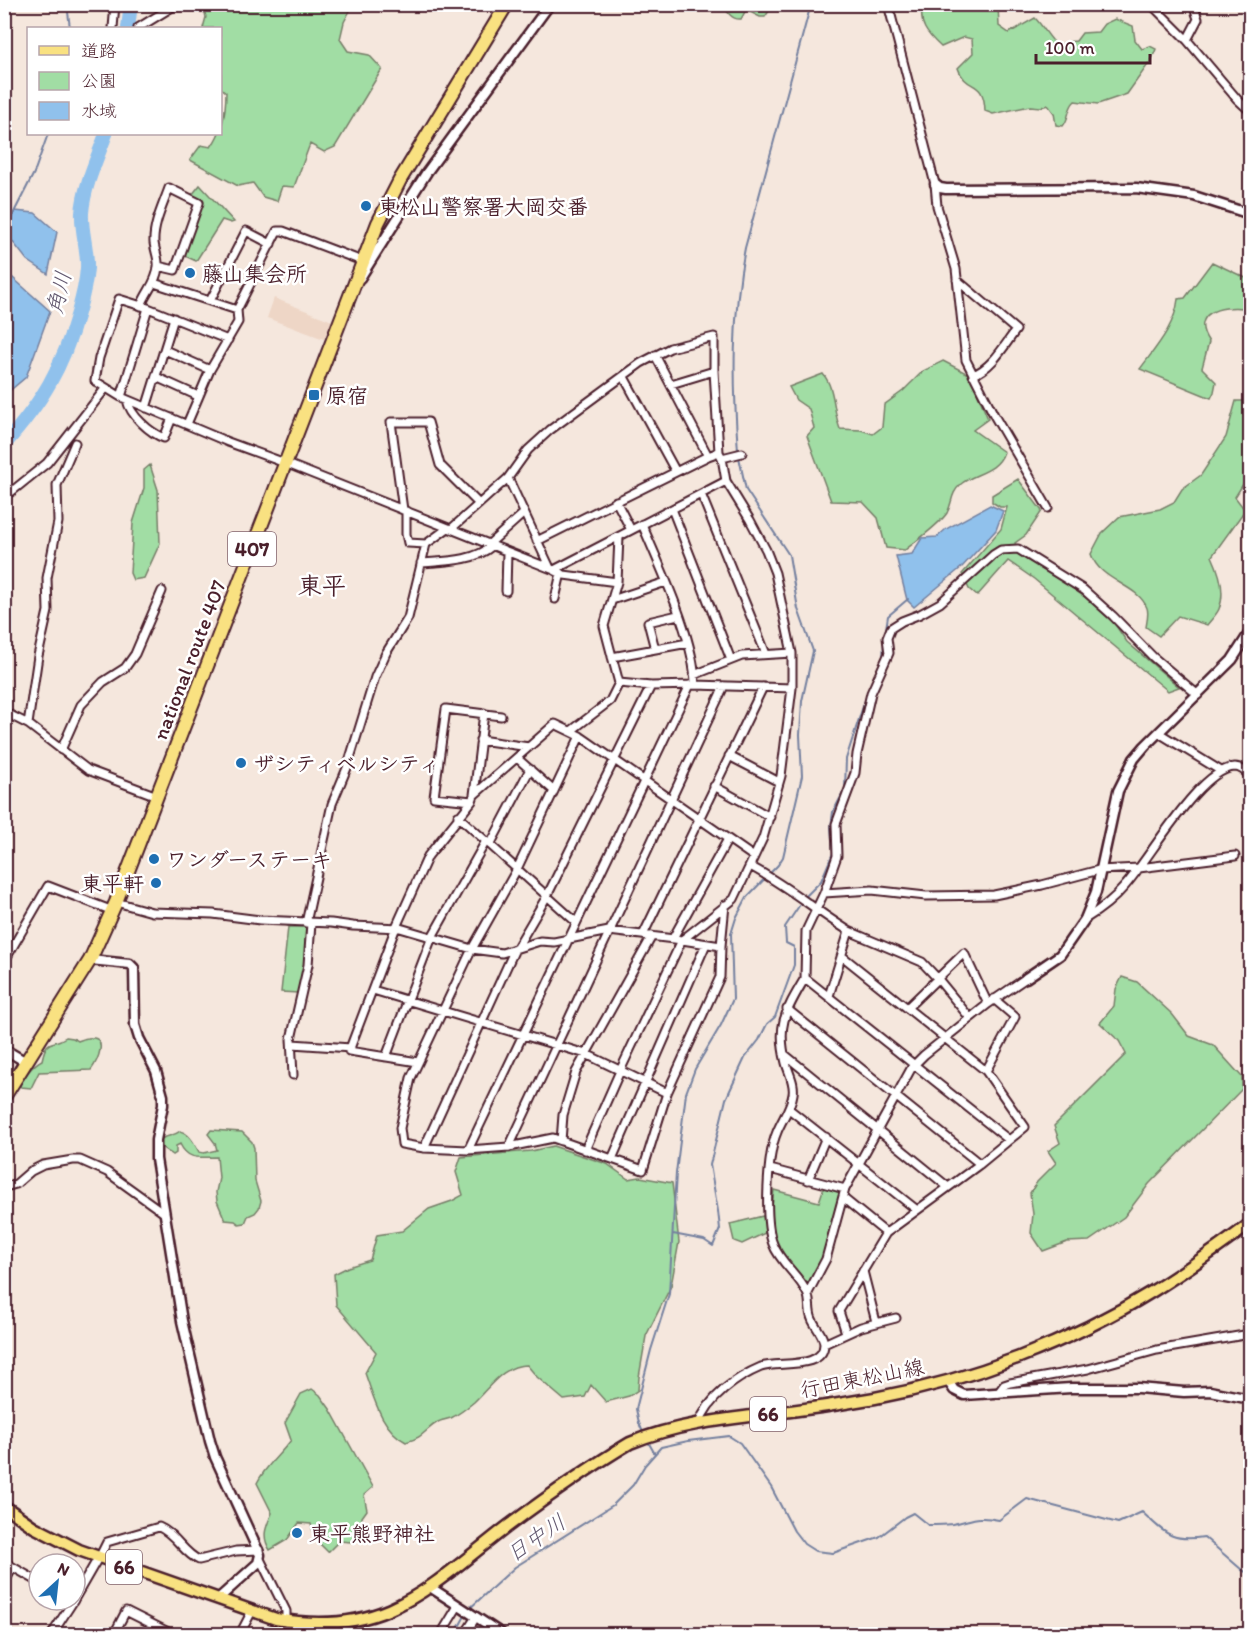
<svg xmlns="http://www.w3.org/2000/svg" width="1255" height="1639" font-family="Itim,'Klee One',sans-serif">
	<style>
		.built { fill: #eed6c6 }
		.green { fill: #a1dda4; stroke: #767e68; stroke-width: 1.5 }
		.water { fill: #90c1ec; stroke: #74809f; stroke-width: 1.5 }
		.lines { fill: none; stroke-linecap: round; stroke-linejoin: round }
		.stream { stroke: #74809f; stroke-width: 2 }
		.river { stroke: #90c1ec; stroke-width: 14 }
		.minor-casing { stroke: #4a1f2b; stroke-width: 11 }
		.tertiary-casing { stroke: #4a1f2b; stroke-width: 13 }
		.primary-casing { stroke: #4a1f2b; stroke-width: 15 }
		.trunk-casing { stroke: #4a1f2b; stroke-width: 16 }
		.minor { stroke: #fff; stroke-width: 7 }
		.tertiary { stroke: #fff; stroke-width: 8 }
		.primary { stroke: #f9e181; stroke-width: 10 }
		.trunk { stroke: #f9e181; stroke-width: 12 }
		.poi-dot { fill: #1f6fb2; stroke: #fff; stroke-width: 2 }
		.labels { text-anchor: middle; dominant-baseline: central; stroke-width: 5; stroke-linejoin: round; paint-order: stroke }
		.shield { fill: #fff; stroke: #80626b; stroke-width: 1.5 }
		.shield-label { font-size: 20px; font-weight: bold; fill: #4a1f2b }
		.poi-label { font-size: 21px; font-weight: bold; fill: #4a1f2b; stroke: #fff; text-anchor: start }
		.street-label { font-size: 21px; fill: #4a1f2b; stroke: #fff }
		.water-label { font-size: 22px; font-style: italic; fill: #62586f; stroke: #fff }
		.quarter-label { font-size: 24px; font-weight: bold; fill: #4a1f2b; stroke: #fff }
	</style>
	<rect width="100%" height="100%" fill="#f5e7dd"/>
	<filter id="ink" filterUnits="userSpaceOnUse"><feTurbulence type="fractalNoise" baseFrequency=".0167" numOctaves="2"/><feDisplacementMap in="SourceGraphic" scale="12" xChannelSelector="R" yChannelSelector="G"/><feConvolveMatrix kernelMatrix="1 2 1 2 8 2 1 2 1" color-interpolation-filters="sRGB"/></filter>
	<g filter="url(#ink)">
		<path class="built" d="M274 298 332 321 324 339 267 318Z"/>
		<path class="green" d="M203 5H353L344 22 340 39 348 51 369 55 382 69 335 147 324 152 310 144 294 187 282 186 277 201 263 197 253 183 238 186 190 160 201 145 211 147C222 132 226 112 226 92L221 88 220 28H203L206 17Z
			M723 5H769V11L765 17H760L746 10 741 19C732 20 727 12 723 5Z
			M923 5H998L999 26 1009 33 1035 18C1043 26 1050 40 1058 46L1066 42 1076 41 1082 33 1098 32 1104 24 1115 19 1133 26 1135 40 1142 49 1150 46 1156 49 1152 59 1127 94 1098 104 1075 101C1067 108 1070 118 1063 126L1056 125 1054 113 1048 105 1041 107 1030 106 993 114 985 111C984 77 967 93 958 68L973 53 972 39 964 37 941 47C927 34 918 24 923 5Z
			M200 185 234 222 231 223 222 220 196 261 183 255 202 203 192 195Z
			M1212 262 1250 280V300L1244 308C1221 305 1189 313 1209 342L1202 368 1216 382 1214 392 1211 398 1140 369C1156 347 1175 326 1178 299L1185 298Z
			M943 361 970 375 988 419 973 430 1004 452C997 473 974 473 961 484 950 494 953 502 947 513 940 524 915 542 905 550L886 548 878 518 863 502 831 501 807 436 814 428 809 409 796 400 789 387 823 374C835 388 833 411 840 429L861 430 873 434 882 427 884 405 903 391 923 371Z
			M1250 399V473L1235 497 1245 510 1212 556C1219 571 1226 592 1219 609 1217 614 1211 620 1207 625L1178 616 1159 636 1146 627C1147 621 1149 613 1147 608 1138 584 1100 582 1091 554L1102 533 1119 517 1160 509 1174 502 1182 489 1201 475 1226 437 1236 401H1248Z
			M150 465 158 490 160 543 144 578 133 580 130 573 133 523 144 488V470Z
			M1018 479 1042 511 1026 535 1015 543 1025 559 1052 574 1086 598 1114 623 1127 642 1179 687 1168 691 1034 579 1008 561 977 596 969 589 962 574 1001 529 1007 507H1000L992 502V495Z
			M288 927H306L304 966 298 993 281 992Z
			M1122 977 1137 982 1172 1014 1189 1036 1213 1045 1242 1077V1089L1149 1184 1124 1217 1089 1241 1067 1242 1043 1251 1031 1233 1033 1214 1030 1193 1037 1182 1056 1163 1048 1151 1060 1143 1054 1126 1126 1054 1119 1041 1100 1023 1114 1006 1116 989Z
			M66 1037 73 1038 78 1041C81 1040 85 1038 88 1038 110 1035 97 1062 91 1070L39 1072 31 1088 21 1087 20 1085C26 1075 32 1065 42 1060 47 1036 52 1047 66 1037Z
			M211 1130 242 1132 252 1142 254 1148 255 1181 261 1201 259 1208 255 1213 248 1216 245 1223 239 1224 235 1221 225 1220 217 1201 216 1192 219 1178 217 1157C200 1157 188 1161 180 1144L176 1146V1153L173 1155C166 1150 159 1149 161 1139 168 1135 174 1136 180 1131 190 1134 194 1143 199 1152L204 1153 217 1150 215 1143 208 1134Z
			M553 1146 607 1164 628 1179 640 1177 672 1183 679 1242 671 1286 646 1336 639 1377 638 1390 629 1396 606 1402 591 1385 585 1397 564 1400 537 1377 527 1365C503 1365 490 1387 474 1402 468 1407 459 1414 451 1418 447 1419 442 1420 438 1422 424 1430 425 1437 406 1442 381 1429 374 1398 365 1373L376 1352 336 1305 334 1274 348 1267 370 1260 377 1235 402 1231 429 1209 452 1201 463 1195 456 1172 461 1157 531 1151Z
			M824 1187 840 1193 825 1256 808 1286C791 1272 774 1246 772 1224 770 1213 773 1201 774 1190L819 1202Z
			M763 1216 767 1232 742 1244 734 1241 730 1224Z
			M312 1389 320 1395 330 1409 373 1487 364 1495 367 1510 362 1517V1530L351 1542 339 1541 328 1552 315 1539 311 1524 299 1523 287 1540 270 1550C261 1536 266 1527 272 1513L257 1483C265 1466 280 1455 291 1440L285 1423 301 1394Z"/>
		<path class="water" d="M15 211 35 213 57 232 48 274 27 260 5 232Z
			M4 270 50 311 26 377 7 393 4 391Z
			M990 505 1003 511 996 530 962 567 914 607 907 600 896 556 912 554 922 538 937 537 946 529Z"/>
		<g class="lines">
			<path class="stream" d="M67 4 70 28
				M4 232 34 173 48 134
				M738 451C733 383 732 315 745 248L811 4
				M885 635 888 616 908 599
				M673 1234 704 1240 713 1246 720 1229 718 1211 710 1165 726 1099 745 1058 759 1040 767 1024 775 1017 794 965V947L786 943 785 927 805 897 821 881 833 853 831 827 833 812 845 789 846 759 867 694 883 659 884 640
				M644 1435 639 1423 636 1409 651 1350 669 1294 676 1173 686 1093 695 1069 721 1025 733 999 731 934 736 918 747 897 778 865 783 857 802 776 800 735 802 701 813 651 798 609 789 555 746 490 739 457
				M647 1440 655 1454
				M469 1609 515 1567 613 1505 633 1485 645 1465 661 1447 688 1441 729 1436 740 1443 771 1487 794 1531 804 1544 815 1551 833 1553 879 1537 905 1517 913 1513 928 1525C936 1525 944 1525 952 1524 973 1520 976 1515 999 1520L1027 1499 1118 1523 1142 1512C1165 1533 1170 1542 1204 1537L1242 1570 1250 1574
				M455 1634 466 1614"/>
			<path class="river" d="M128 28 131 4
				M4 445C42 402 62 369 78 313 82 299 86 283 87 268 88 250 81 231 82 213 84 186 97 159 106 134"/>
			<defs>
				<path id="minor" d="M888 4 935 184 937 206 956 269 966 360 995 417 1048 508
					M1151 4 1187 40 1237 99 1250 111
					M113 28 115 4
					M138 28 177 4
					M1187 40 1198 19 1193 4
					M957 280 1016 330C1004 346 992 368 973 375
					M154 283 237 310
					M210 301 246 231 271 244
					M141 306C146 292 157 282 158 267 159 259 155 251 154 243 153 225 163 205 169 188L199 203 175 270 158 266
					M228 340 148 308 119 299 99 358 95 381 121 397 228 442 285 463 554 570 726 481
					M165 350 210 370
					M655 355 708 456 719 452
					M156 377 198 396
					M624 377 676 472
					M671 384 714 371
					M121 397 148 308
					M127 400C130 415 150 433 164 438L172 418
					M146 408 174 318
					M187 424 210 370 238 322 237 310 277 231H283L362 261
					M722 458 742 453
					M508 478 550 568
					M4 493 11 492 47 463 105 389
					M701 494 766 654
					M616 501 631 530
					M672 509 731 660
					M403 510 391 422H428L440 465 479 504
					M406 511V534L408 543 426 544
					M642 524C660 567 695 639 695 685
					M537 541 708 456
					M488 545 524 513
					M421 563C445 561 473 562 492 546
					M554 570 564 575 617 582
					M506 591 507 552
					M555 599 561 573
					M612 600 666 582
					M655 649 648 622 678 615
					M612 657 688 643
					M694 675 742 656 792 653
					M619 683 651 686 695 685 792 688
					M4 712 28 724 88 770 157 796
					M28 724 38 656 48 611 47 578 58 522 57 485 75 443
					M571 731 610 701 619 683 604 626 617 582 619 537
					M1159 733 1221 771
					M580 736 517 869 472 949 411 1078 400 1128 402 1144 424 1148 468 1150 509 1147 553 1138 612 1159 706 944
					M480 740 529 747
					M61 750 81 705 103 682 125 668 135 654 162 591
					M729 756 779 782
					M517 758 554 791
					M714 786 770 817
					M474 795 484 713
					M472 801 434 797 446 709 501 716
					M458 816 576 922
					M490 845 530 769
					M750 866C786 885 815 910 849 931L829 996
					M824 893 872 890 926 896 994 895 1042 885 1099 870 1139 868 1235 856
					M116 902 152 912 213 914 260 920 331 923 353 926 400 928 472 949 502 953 540 941 554 942 609 931 682 940 734 899 763 838 781 776 792 688V653L775 573 766 550 750 520 726 481 722 458 719 452 714 371V337L670 348 641 363 550 430 528 450 508 478 451 529
					M1085 919C1100 910 1113 900 1124 887 1149 860 1199 769 1235 767 1241 767 1246 772 1250 776
					M306 923 332 804 347 768 375 677 386 653 408 618 426 544 448 528
					M849 931 922 962 938 979 970 1018
					M643 935 763 687
					M673 938 728 839
					M516 949 547 896 651 686
					M842 956 986 1071 1025 1127 980 1164 886 1233 839 1311 846 1333
					M4 962 48 886 113 911
					M805 978 806 931 824 893 837 856 836 824 855 773 857 754 871 693 889 653 887 638 891 628 902 621 920 614 940 603 993 555 1001 550 1018 549 1084 590 1113 616 1153 657 1198 695
					M373 990 586 1054 667 1093
					M907 1008 964 953 988 1004
					M787 1009 980 1164
					M292 1044 351 1048
					M784 1054 948 1187
					M386 1057 432 937 486 841
					M418 1062 349 1051 396 927 428 856 472 801 474 795 555 724 580 736 754 857
					M986 1071 1015 1017 994 999
					M293 1075 291 1039 308 965 311 923
					M789 1109 917 1210
					M561 1141 563 1115 576 1072 652 936
					M509 1147 724 686
					M424 1148 515 949
					M468 1150 690 685
					M585 1150 620 1071 682 940 721 946
					M612 1159 643 1170 667 1093 720 977 721 946 725 905
					M770 1169 845 1189
					M808 1180 826 1137
					M4 1183 9 1186 16 1184 31 1171 43 1165 73 1160H80L107 1172 164 1213
					M843 1198 886 1233
					M863 1271 876 1322
					M808 1293 826 1259 845 1189 912 1067 924 1055 988 1004 1026 978
					M824 1344 861 1327 896 1318
					M998 1393 1004 1385 1010 1383 1088 1369 1157 1350 1250 1334
					M699 1424C707 1398 737 1377 761 1367 778 1361 824 1370 824 1344 824 1335 815 1327 812 1319 808 1311 811 1300 807 1293 799 1275 780 1263 773 1244 764 1221 767 1155 777 1132 782 1119 791 1108 793 1094 795 1083 789 1074 786 1063 776 1024 786 1011 805 978L1009 1140
					M99 1558 107 1542 159 1527C176 1534 183 1553 199 1560L236 1551 259 1550
					M260 1559 286 1611V1622
					M4 1562 39 1582
					M4 1583 13 1567
					M75 1598 98 1558
					M52 1634 74 1600
					M114 1634 126 1611 172 1634
					M240 1634 252 1611
					M441 1634 458 1606
					M465 1634 476 1617"/>
				<path id="tertiary" d="M935 184 940 188 946 189 1136 188 1194 196 1250 214
					M360 278 427 172 550 4
					M90 960 130 964 134 968 135 1025 139 1038 156 1071 163 1096V1105L156 1140V1159L182 1321 210 1441 215 1457 260 1555 258 1563 218 1599
					M1026 978 1060 955 1085 919 1096 892 1118 791 1134 759 1145 746 1232 660 1250 632
					M4 1049 26 1062
					M948 1381 954 1390 964 1395 1071 1388H1138L1184 1392 1210 1391 1250 1399
					M433 1589 502 1634
					M300 1634 304 1627"/>
				<path id="primary" d="M4 1506 34 1527 79 1550 276 1619C386 1639 430 1586 508 1526 547 1497 588 1468 630 1443 676 1424 726 1419 776 1413 809 1409 842 1404 875 1398 972 1380 1069 1343 1153 1291 1187 1270 1219 1247 1250 1224"/>
				<path id="trunk" d="M4 1097 90 960 116 902 378 223 400 180 507 4"/>
			</defs>
			<use href="#minor" class="minor-casing"/>
			<use href="#tertiary" class="tertiary-casing"/>
			<use href="#primary" class="primary-casing"/>
			<use href="#trunk" class="trunk-casing"/>
			<use href="#minor" class="minor"/>
			<use href="#tertiary" class="tertiary"/>
			<use href="#primary" class="primary"/>
			<use href="#trunk" class="trunk"/>
		</g>
	</g>
	<g class="poi-dot">
		<circle cx="366" cy="206" r="6"/>
		<circle cx="190" cy="273" r="6"/>
		<rect x="308" y="389" width="12" height="12" rx="3"/>
		<circle cx="241" cy="763" r="6"/>
		<circle cx="154" cy="859" r="6"/>
		<circle cx="156" cy="883" r="6"/>
		<circle cx="297" cy="1533" r="6"/>
	</g>
	<g class="labels">
		<g class="shield">
			<rect x="228" y="532" width="48" height="34" rx="4.5"/>
			<rect x="750" y="1397" width="36" height="34" rx="4.5"/>
			<rect x="106" y="1550" width="36" height="34" rx="4.5"/>
		</g>
		<g class="shield-label">
			<text x="252" y="549">407</text>
			<text x="768" y="1414">66</text>
			<text x="124" y="1567">66</text>
		</g>
		<g class="poi-label">
			<text x="378" y="206">東松山警察署大岡交番</text>
			<text x="202" y="273">藤山集会所</text>
			<text x="326" y="395">原宿</text>
			<text x="253" y="763">ザシティベルシティ</text>
			<text x="166" y="859">ワンダーステーキ</text>
			<text x="144" y="883" text-anchor="end">東平軒</text>
			<text x="309" y="1533">東平熊野神社</text>
		</g>
		<g class="street-label">
			<text transform="translate(189 660) rotate(-69)">national route 407</text>
			<text transform="translate(862 1378) rotate(-11)">行田東松山線</text>
		</g>
		<g class="water-label">
			<text transform="translate(59 293) rotate(-77)">角川</text>
			<text transform="translate(536 1538) rotate(-34)">日中川</text>
		</g>
		<g class="quarter-label">
			<text x="322" y="585">東平</text>
		</g>
	</g>
	<rect width="1255" height="1639" fill="none" stroke="#fff" stroke-width="24"/>
	<rect x="12" y="12" width="1231" height="1615" fill="none" stroke="#4a1f2b" stroke-width="2" filter="url(#ink)"/>
	<rect x="27" y="27" width="195" height="108" fill="#ffffff" stroke="#b7a5aa" stroke-width="1.5"/>
	<rect x="39" y="46" width="30" height="9" fill="#f9e181" stroke="#b7a5aa" stroke-width="1.5"/>
	<text x="81" y="57" font-size="18" fill="#4a1f2b">道路</text>
	<rect x="39" y="72" width="30" height="18" fill="#a1dda4" stroke="#b7a5aa" stroke-width="1.5"/>
	<text x="81" y="87" font-size="18" fill="#4a1f2b">公園</text>
	<rect x="39" y="102" width="30" height="18" fill="#90c1ec" stroke="#b7a5aa" stroke-width="1.5"/>
	<text x="81" y="117" font-size="18" fill="#4a1f2b">水域</text>
	<g transform="translate(57 1582) rotate(27)"><circle r="28" fill="#ffffff" stroke="#b7a5aa" stroke-width="1.5"/>
	<path d="M0-4.5L10 22L0 15L-10 22Z" fill="#1f6fb2"/>
	<text y="-9" font-size="16" font-weight="bold" text-anchor="middle" fill="#4a1f2b">N</text>
	</g>
	<path d="M1036 54v9h114v-9" fill="none" stroke="#4a1f2b" stroke-width="3"/>
	<text x="1045" y="54" font-size="18" fill="#4a1f2b" stroke="#ffffff" stroke-width="4.5" paint-order="stroke">100 m</text>
</svg>
